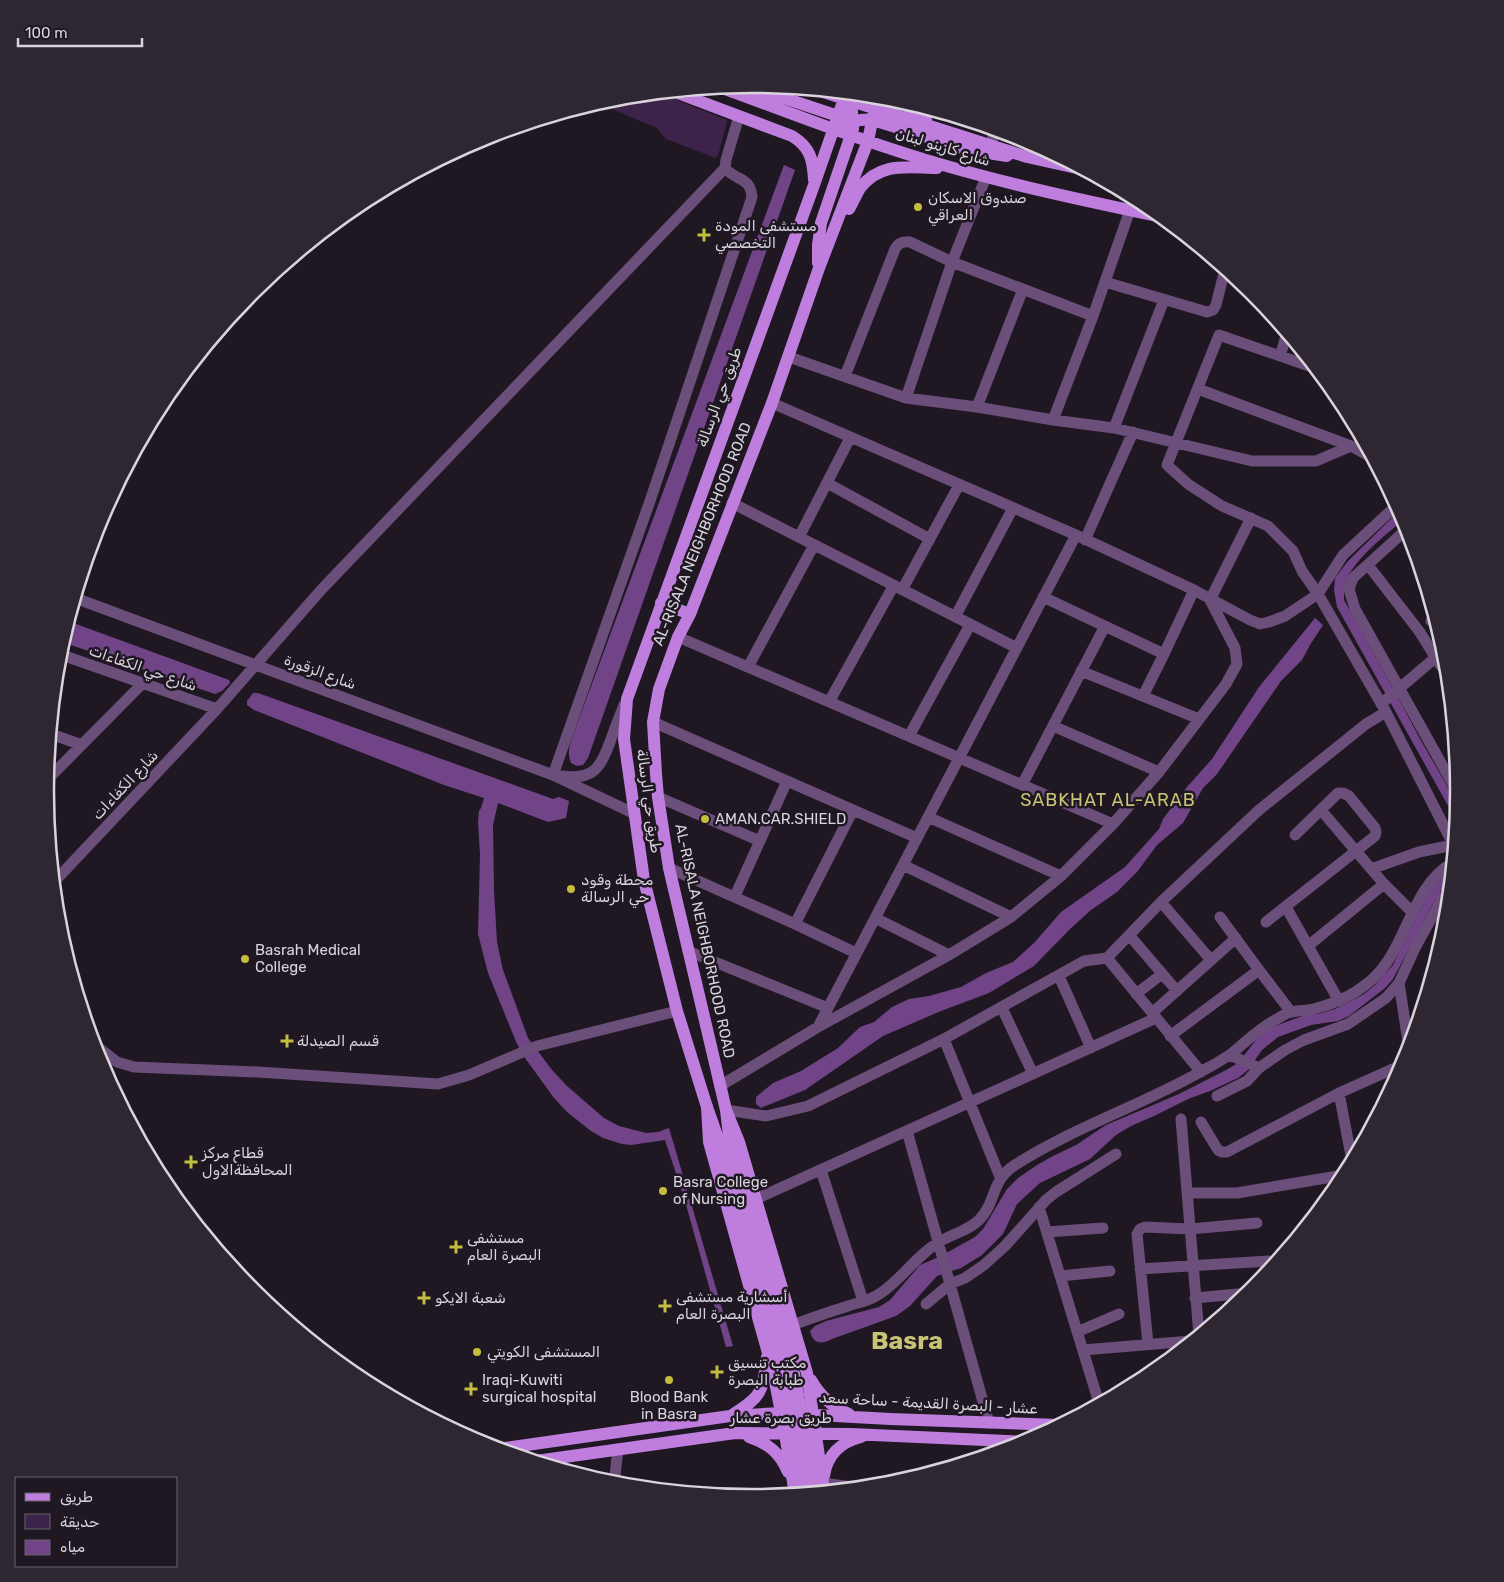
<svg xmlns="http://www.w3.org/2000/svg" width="1504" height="1582" font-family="Rubik,'Noto Sans Arabic',sans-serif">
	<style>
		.green { fill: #3d234a }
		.water { fill: #714387 }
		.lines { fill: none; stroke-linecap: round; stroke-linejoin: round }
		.minor { stroke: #6c4e7b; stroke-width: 11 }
		.major { stroke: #bf7ede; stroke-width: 12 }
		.major-bridge { stroke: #bf7ede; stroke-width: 12 }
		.poi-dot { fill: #c3bd3e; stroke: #1f1823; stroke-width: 2 }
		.labels { text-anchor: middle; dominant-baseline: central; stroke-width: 5; stroke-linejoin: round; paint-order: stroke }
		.street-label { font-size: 15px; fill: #d9d4db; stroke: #1f1823 }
		.poi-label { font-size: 15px; fill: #d9d4db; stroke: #1f1823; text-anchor: start }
		.quarter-label { font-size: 18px; letter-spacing: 1px; fill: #c7c476; stroke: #1f1823 }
		.town-label { font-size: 25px; font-weight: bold; fill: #c7c476; stroke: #1f1823 }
		.rim { fill: none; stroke: #d9d4db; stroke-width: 2.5 }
	</style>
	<rect width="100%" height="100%" fill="#1f1823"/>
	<path class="green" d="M659 93 727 120V122L719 152 716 158 666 139 657 128 598 103 614 98Z"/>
	<path class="water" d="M784 165 795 170 588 758 583 765 577 766 571 763C567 753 569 746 573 735Z
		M1400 510 1404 519C1387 534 1354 559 1346 581 1344 587 1344 593 1344 600L1401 703 1420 739 1458 805 1456 820 1337 607 1334 590 1335 578 1348 561Z
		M1315 618 1323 625 1310 645 1302 660 1281 681 1217 774 1203 788 1183 823 1157 845 1137 872 1117 892 1091 910 1070 929 1034 966 989 993 941 1011 883 1036 805 1090 761 1108 756 1104V1097L773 1083 801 1071 838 1048 860 1027 874 1022 892 1007 909 999 929 996 961 987 986 973 1013 962 1034 943 1061 912 1125 867 1159 829 1163 819 1187 787 1212 759 1259 687Z
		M68 621 229 680 230 683 222 691 215 694 62 642Z
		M253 693H258L553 799 559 797 569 801 566 818 548 822 498 803 493 825 494 890 497 942 503 970 528 1038 552 1070 567 1086 604 1118 619 1126 646 1133 658 1132 669 1128 733 1346 726 1347 685 1201 665 1140 631 1145 622 1144 603 1138 591 1131 567 1112 554 1098 525 1058 517 1044 488 973 478 934 480 855 478 821 479 811 481 808 484 798 444 785 254 710 247 705V701Z
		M1451 871 1450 883 1441 891 1431 907 1393 979 1385 988 1349 1016 1338 1021 1311 1025 1278 1037 1262 1050 1248 1070 1238 1078 1210 1091 1188 1099 1154 1116 1131 1126 1116 1135 1090 1159 1040 1183 1017 1204 1003 1234 982 1255 961 1268 937 1276 910 1306 896 1316 832 1339C822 1344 813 1345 810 1331L815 1326 826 1321 879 1307 890 1300 920 1265 939 1257 975 1237 983 1229 1007 1189 1018 1178 1037 1165 1053 1156 1076 1145 1106 1125 1179 1094 1228 1069 1238 1063 1256 1040 1267 1029 1305 1015 1318 1014 1335 1009 1364 994 1375 985 1393 965 1432 885 1447 873Z"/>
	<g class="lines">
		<path class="minor" d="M990 145 996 130
			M1105 282 1207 312 1213 310 1216 305 1225 269
			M1280 356 1287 333
			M789 357 906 398 977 407 1053 420 1114 428 1252 461H1316L1351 446
			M1315 368 1219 335 1167 465 1188 484 1222 506 1268 526 1293 551 1302 571 1318 594 1386 712 1454 846
			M845 376 895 249C898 243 903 241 910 242L952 262 1093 316
			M1198 389 1351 446 1371 457
			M906 398 952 262 986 177
			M772 403 1076 535 1194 590 1250 620 1260 624 1269 622 1285 616 1318 594 1343 555 1397 505
			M977 407 1023 289
			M1053 420 1093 316 1130 210
			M1114 428 1164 300
			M827 483 930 539
			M732 503 1017 648
			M1408 528 1353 578 1349 589 1355 609 1459 795
			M799 537 850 438
			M1085 540 1133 432
			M1368 565 1419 631 1441 666 1447 664
			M902 590 959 485
			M1043 597 1164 654
			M75 598 553 775 633 813
			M955 617 1013 508
			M1431 621 1435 618
			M678 637 1113 824
			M59 654 217 709
			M748 667 814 545
			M1081 671 1199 719
			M1143 696 1164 654 1194 590
			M829 702 894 585
			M1381 704 1435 658
			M653 722 917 838
			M1053 726 1159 772
			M51 734 82 745
			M909 736 970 625
			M553 775 650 501 752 197C750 176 737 182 725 168L726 160 739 116
			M562 776C593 780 600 769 610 742 614 730 619 718 624 705
			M46 781 142 684
			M1022 785 1105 626
			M658 797 760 841
			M1321 810 1384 884 1413 913
			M928 817 1061 876
			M903 865 1011 917
			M669 868 795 924 856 953
			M1371 869 1419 852 1453 845
			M54 882 217 709 321 590 725 168
			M735 896 787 781
			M1161 902 1211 960
			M1286 907 1339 1001
			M1220 917 1259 970 1291 1012
			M875 918 949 955
			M1266 922 1375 836 1376 832 1375 828 1349 796 1343 793H1338L1295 835
			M795 924 853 810
			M1130 936 1177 991
			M1308 946 1384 884
			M688 951 828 1008
			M1107 958 1201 1072
			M1059 976 1091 1048
			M1399 983 1409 1048 1405 1062
			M1136 994 1162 974
			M1002 1008 1033 1074
			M1152 1013 1236 938
			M818 1027 1076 535
			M1170 1036 1259 970
			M944 1039 1000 1177
			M94 1044 117 1062 134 1067 258 1072 438 1084 469 1075 537 1046 677 1011
			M1230 1055 1259 1068
			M720 1086 818 1027 949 955 1011 917 1061 876 1113 824 1159 772 1226 684 1237 664 1235 648 1210 600 1251 518
			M1339 1093 1352 1161
			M1217 1096 1247 1081 1259 1068 1285 1050 1304 1040 1348 1024 1386 998 1399 983 1416 946 1442 899 1449 891
			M726 1110 766 1116 808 1106 944 1039 1084 961 1107 958 1161 902 1259 810 1366 724 1386 712
			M1181 1119 1199 1335
			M1201 1122 1218 1150 1222 1152H1227L1339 1093 1404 1064
			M907 1131 989 1423
			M821 1170 863 1301
			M1187 1193H1237L1344 1175
			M756 1199 1156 1018
			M1039 1207 1099 1403
			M1047 1232 1103 1228
			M1140 1269 1269 1261 1274 1264
			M1060 1276 1110 1271
			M1195 1298 1249 1293
			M926 1304 950 1284 965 1278 984 1265 1005 1246 1046 1200 1056 1192 1116 1154
			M793 1325C811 1318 830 1312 848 1306 857 1303 868 1301 876 1296 899 1283 914 1258 936 1244 950 1234 967 1232 979 1220 997 1202 990 1181 1015 1165 1073 1128 1142 1105 1202 1071 1212 1066 1222 1060 1231 1054 1246 1042 1259 1028 1277 1019 1282 1016 1287 1012 1293 1012 1298 1010 1304 1011 1309 1010 1332 1005 1351 997 1369 982 1407 952 1409 888 1452 863
			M1077 1332 1119 1314
			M1148 1344 1137 1234 1140 1229 1145 1227 1190 1229 1257 1223
			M1083 1350 1191 1341
			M823 1483 858 1488
			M614 1484 618 1449"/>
		<path class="major" d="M745 85 838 116H846
			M720 87C796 115 872 145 950 167 1020 187 1091 202 1162 217
			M820 91 1027 157 1081 169
			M675 92 792 136C810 147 813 159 814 180
			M902 101 915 113 926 120
			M834 129C846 124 859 118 873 120L969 150 1007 156
			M849 209C853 202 856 195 860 188 881 161 908 168 937 168
			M818 263V245L821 223 853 129 852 111 844 99
			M661 603 690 614
			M811 1380C820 1396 832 1407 849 1414
			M732 1415C763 1396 762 1392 767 1357
			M749 1437C768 1443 780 1453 788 1472
			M498 1449 730 1416 781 1413 890 1419 1059 1425
			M536 1461 735 1433 851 1434 1028 1442
			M824 1476C827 1455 841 1442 861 1437
			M824 1491 807 1373 739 1142 726 1110 669 868 658 797 656 774 653 722 659 689 678 637 690 614 772 403 819 268 868 141 877 96
			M795 1494 785 1434 773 1371 709 1142 707 1107 677 1011 644 880 624 739 627 699 814 185 846 93"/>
		<path class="major-bridge" d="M707 1107 720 1144 786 1380 797 1440 804 1493
			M726 1110 730 1144 792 1363 806 1438 813 1492"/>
	</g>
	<g class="poi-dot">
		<circle cx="918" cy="207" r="5"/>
		<path d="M701.5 227.5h5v5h5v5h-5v5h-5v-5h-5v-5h5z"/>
		<circle cx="705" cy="819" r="5"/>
		<circle cx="571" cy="889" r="5"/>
		<circle cx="245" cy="959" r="5"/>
		<path d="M284.5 1033.5h5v5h5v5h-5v5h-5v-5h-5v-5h5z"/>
		<path d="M188.5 1154.5h5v5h5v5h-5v5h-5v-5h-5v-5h5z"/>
		<circle cx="663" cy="1191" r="5"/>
		<path d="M453.5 1239.5h5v5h5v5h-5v5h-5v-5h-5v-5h5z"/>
		<path d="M421.5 1290.5h5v5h5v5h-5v5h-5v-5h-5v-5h5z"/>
		<path d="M662.5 1298.5h5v5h5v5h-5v5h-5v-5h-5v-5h5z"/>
		<circle cx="477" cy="1352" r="5"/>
		<path d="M714.5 1364.5h5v5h5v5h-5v5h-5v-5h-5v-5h5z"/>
		<circle cx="669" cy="1380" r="5"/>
		<path d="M468.5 1381.5h5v5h5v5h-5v5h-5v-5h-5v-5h5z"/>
	</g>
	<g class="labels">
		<g class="street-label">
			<text transform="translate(943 147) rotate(17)">شارع كازينو لبنان</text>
			<text transform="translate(719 397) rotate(-70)">طريق حي الرسالة</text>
			<text transform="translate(702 534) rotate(-68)">AL-RISALA NEIGHBORHOOD ROAD</text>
			<text transform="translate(143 668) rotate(19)">شارع حي الكفاءات</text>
			<text transform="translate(320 672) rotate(20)">شارع الزقورة</text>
			<text transform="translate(125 785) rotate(-47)">شارع الكفاءات</text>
			<text transform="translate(649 801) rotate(82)">طريق حي الرسالة</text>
			<text transform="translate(705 941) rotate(78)">AL-RISALA NEIGHBORHOOD ROAD</text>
			<text transform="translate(928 1403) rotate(3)">عشار - البصرة القديمة - ساحة سعد</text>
			<text x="781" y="1418">طريق بصرة عشار</text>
		</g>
		<g class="poi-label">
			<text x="928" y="198">صندوق الاسكان<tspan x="928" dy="17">العراقي</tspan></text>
			<text x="715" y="226">مستشفى المودة<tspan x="715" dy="17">التخصصي</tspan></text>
			<text x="715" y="819">AMAN.CAR.SHIELD</text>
			<text x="581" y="880">محطة وقود<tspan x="581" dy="17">حي الرسالة</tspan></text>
			<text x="255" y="950">Basrah Medical<tspan x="255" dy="17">College</tspan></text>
			<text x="297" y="1041">قسم الصيدلة</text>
			<text x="202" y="1153">قطاع مركز<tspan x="202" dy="17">المحافظةالاول</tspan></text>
			<text x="673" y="1182">Basra College<tspan x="673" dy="17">of Nursing</tspan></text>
			<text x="467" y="1238">مستشفى<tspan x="467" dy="17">البصرة العام</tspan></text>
			<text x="676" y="1297">أسشارية مستشفى<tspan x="676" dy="17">البصرة العام</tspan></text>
			<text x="435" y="1298">شعبة الايكو</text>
			<text x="487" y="1352">المستشفى الكويتي</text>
			<text x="728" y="1363">مكتب تنسيق<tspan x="728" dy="17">طبابة البصرة</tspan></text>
			<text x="482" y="1380">Iraqi-Kuwiti<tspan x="482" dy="17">surgical hospital</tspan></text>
			<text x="669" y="1397" text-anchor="middle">Blood Bank<tspan x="669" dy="17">in Basra</tspan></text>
		</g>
		<g class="quarter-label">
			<text x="1108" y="800">SABKHAT AL-ARAB</text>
		</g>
		<g class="town-label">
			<text x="907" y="1340">Basra</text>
		</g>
	</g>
	<path d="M0 0H1504V1582H0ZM54 791a698 698 0 1 1 1396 0a698 698 0 1 1-1396 0Z" fill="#2e2732" fill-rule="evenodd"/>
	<path class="rim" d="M54 791a698 698 0 1 1 1396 0a698 698 0 1 1-1396 0Z"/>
	<rect x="15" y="1477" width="162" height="90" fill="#1f1823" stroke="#69636d"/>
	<rect x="25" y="1493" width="25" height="8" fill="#bf7ede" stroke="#69636d"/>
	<text x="60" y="1502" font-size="15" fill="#d9d4db">طريق</text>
	<rect x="25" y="1514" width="25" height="15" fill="#3d234a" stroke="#69636d"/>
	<text x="60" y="1527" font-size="15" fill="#d9d4db">حديقة</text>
	<rect x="25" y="1540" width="25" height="15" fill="#714387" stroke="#69636d"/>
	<text x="60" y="1552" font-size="15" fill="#d9d4db">مياه</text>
	<path d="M18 38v8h124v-8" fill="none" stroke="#d9d4db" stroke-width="2.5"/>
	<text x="25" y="38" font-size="15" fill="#d9d4db" stroke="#1f1823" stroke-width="4" paint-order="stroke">100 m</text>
</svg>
